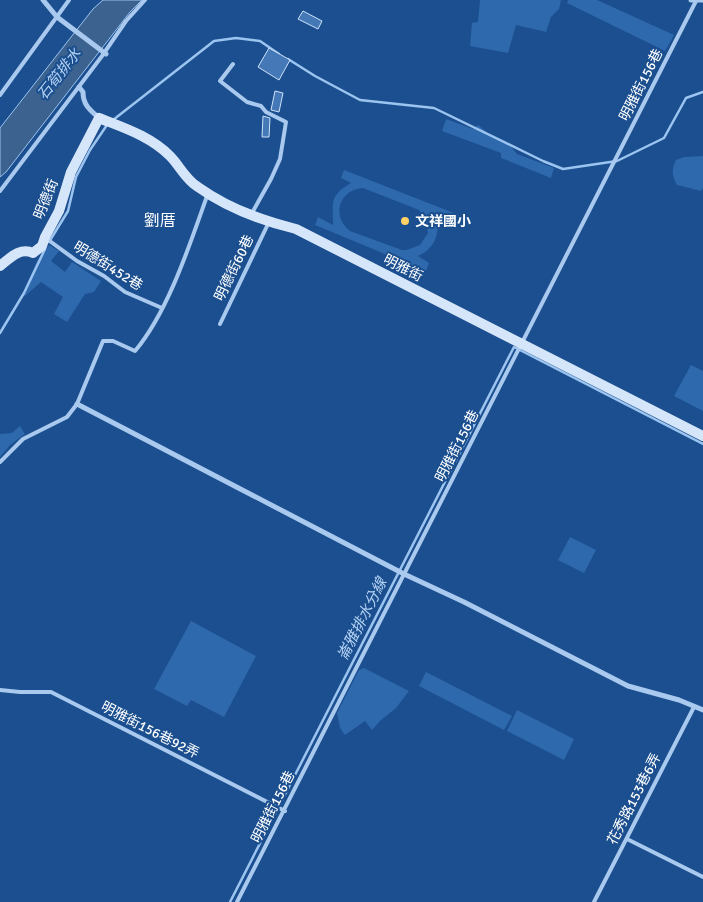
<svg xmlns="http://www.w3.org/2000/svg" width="703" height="902" font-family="Signika,'Noto Sans TC',sans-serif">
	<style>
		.green { fill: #2e69ad; fill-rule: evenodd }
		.water { fill: #3c6290; stroke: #9cc4f0 }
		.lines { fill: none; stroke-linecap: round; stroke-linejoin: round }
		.stream { stroke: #9cc4f0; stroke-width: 2.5 }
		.building { fill: #4478b7; stroke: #cfe3fa }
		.lane { stroke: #a9c9ee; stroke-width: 4 }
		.street { stroke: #a9c9ee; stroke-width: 5 }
		.secondary { stroke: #d6e6fa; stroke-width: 10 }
		.poi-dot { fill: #ffd166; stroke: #1b4f8f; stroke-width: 2 }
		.labels { text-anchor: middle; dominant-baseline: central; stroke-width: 4; stroke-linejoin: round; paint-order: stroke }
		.street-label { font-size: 14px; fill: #fff; stroke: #1b4f8f }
		.poi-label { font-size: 14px; font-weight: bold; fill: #fff; stroke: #1b4f8f; text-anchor: start }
		.water-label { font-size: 15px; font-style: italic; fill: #b5d3f5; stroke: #1b4f8f }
		.quarter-label { font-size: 16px; fill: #fff; stroke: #1b4f8f }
	</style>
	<rect width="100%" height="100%" fill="#1b4f8f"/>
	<path class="green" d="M480 0H561L559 9 551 17 546 32 516 25 508 53 470 46 472 23 478 22Z
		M568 0H597L674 35 665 51 567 3Z
		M446 119 473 129 478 125 489 134 509 144 517 154 554 168 551 178 501 158V153L442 131Z
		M703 156V188L701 191 677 185C672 176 671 170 676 160L684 157Z
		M344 170 459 215 457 224 436 217C441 234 434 249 418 256L429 263 426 271 315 225 318 217 333 225C333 202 329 196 351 183L341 178ZM363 188 419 210 425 218 428 233 420 245 407 250H402L350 231C331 216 339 190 363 188Z
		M49 245 59 251 51 261 65 272 72 262 101 281 94 292 85 294 67 322 54 314 63 297 41 282 25 296 22 295 37 261Z
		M691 365 703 371V411L674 396Z
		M20 426 25 434 10 445 0 457V434L12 433Z
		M570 537 596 550 584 573 558 560Z
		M191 621 256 656 224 717 191 700 187 706 154 689Z
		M364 668 409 691 396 708 380 721 372 730 365 721 345 735 340 728 337 713 359 670Z
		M426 672 512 716 504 730 419 686Z
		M517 710 574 739 564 760 507 731Z"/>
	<path class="water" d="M103 0H142L130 12 6 172 0 177V128L93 9Z"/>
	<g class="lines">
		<path class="stream" d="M288 59 315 76 360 100 434 108 543 161 563 169 617 161 664 138 686 98 703 92
			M113 120 214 41 236 38 260 41 279 54
			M49 242 68 211 76 177 90 150 107 125
			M0 333 24 293 45 249
			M230 902 514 347 703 444"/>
	</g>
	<path class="building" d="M303 11 322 21 318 29 298 19Z
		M269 48 290 60 279 80 258 67Z
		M275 91 283 93 279 112 271 110Z
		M263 116 270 118 269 137H262Z"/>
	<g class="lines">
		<path class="lane" d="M233 64 220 81 247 102 261 106 266 112 286 122 280 159 271 179 252 213
			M0 95 69 0
			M0 191 102 56 126 21 145 0
			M47 239 77 261 104 276 125 292 162 308
			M220 324 269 222
			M0 462 23 439 67 417 77 404 103 341H113L135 351C168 312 190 244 207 196
			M0 690 20 692H51L285 811
			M627 839 703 877
			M237 902 696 1
			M594 902 694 707"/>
		<path class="street" d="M43 0 57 17 106 54
			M691 0H703
			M79 87 83 92C83 105 90 110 99 118
			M77 404 404 574 464 602 628 686 679 700 703 710"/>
		<path class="secondary" d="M0 266C10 258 20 247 33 253L42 246 45 237 59 211 71 172 99 118C124 128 150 136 170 156 180 166 185 179 198 187 226 207 263 221 296 229L703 436"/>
	</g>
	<circle class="poi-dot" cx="405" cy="221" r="5"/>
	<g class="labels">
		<g class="street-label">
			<text transform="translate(641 85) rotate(-63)">明雅街156巷</text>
			<text transform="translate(46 199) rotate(-68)">明德街</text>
			<text transform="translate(108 266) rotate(32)">明德街452巷</text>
			<text transform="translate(234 268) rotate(-64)">明德街60巷</text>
			<text transform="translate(403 268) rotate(27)">明雅街</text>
			<text transform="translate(457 446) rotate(-63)">明雅街156巷</text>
			<text transform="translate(150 730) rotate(27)">明雅街156巷92弄</text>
			<text transform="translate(634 799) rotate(-63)">花秀路153巷6弄</text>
			<text transform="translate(273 807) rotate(-63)">明雅街156巷</text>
		</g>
		<g class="poi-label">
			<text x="415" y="221">文祥國小</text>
		</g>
		<g class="water-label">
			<text transform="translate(59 74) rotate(-52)">石筍排水</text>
			<text transform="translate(362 619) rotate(-63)">崙雅排水分線</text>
		</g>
		<g class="quarter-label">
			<text x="160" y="221">劉厝</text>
		</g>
	</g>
</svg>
